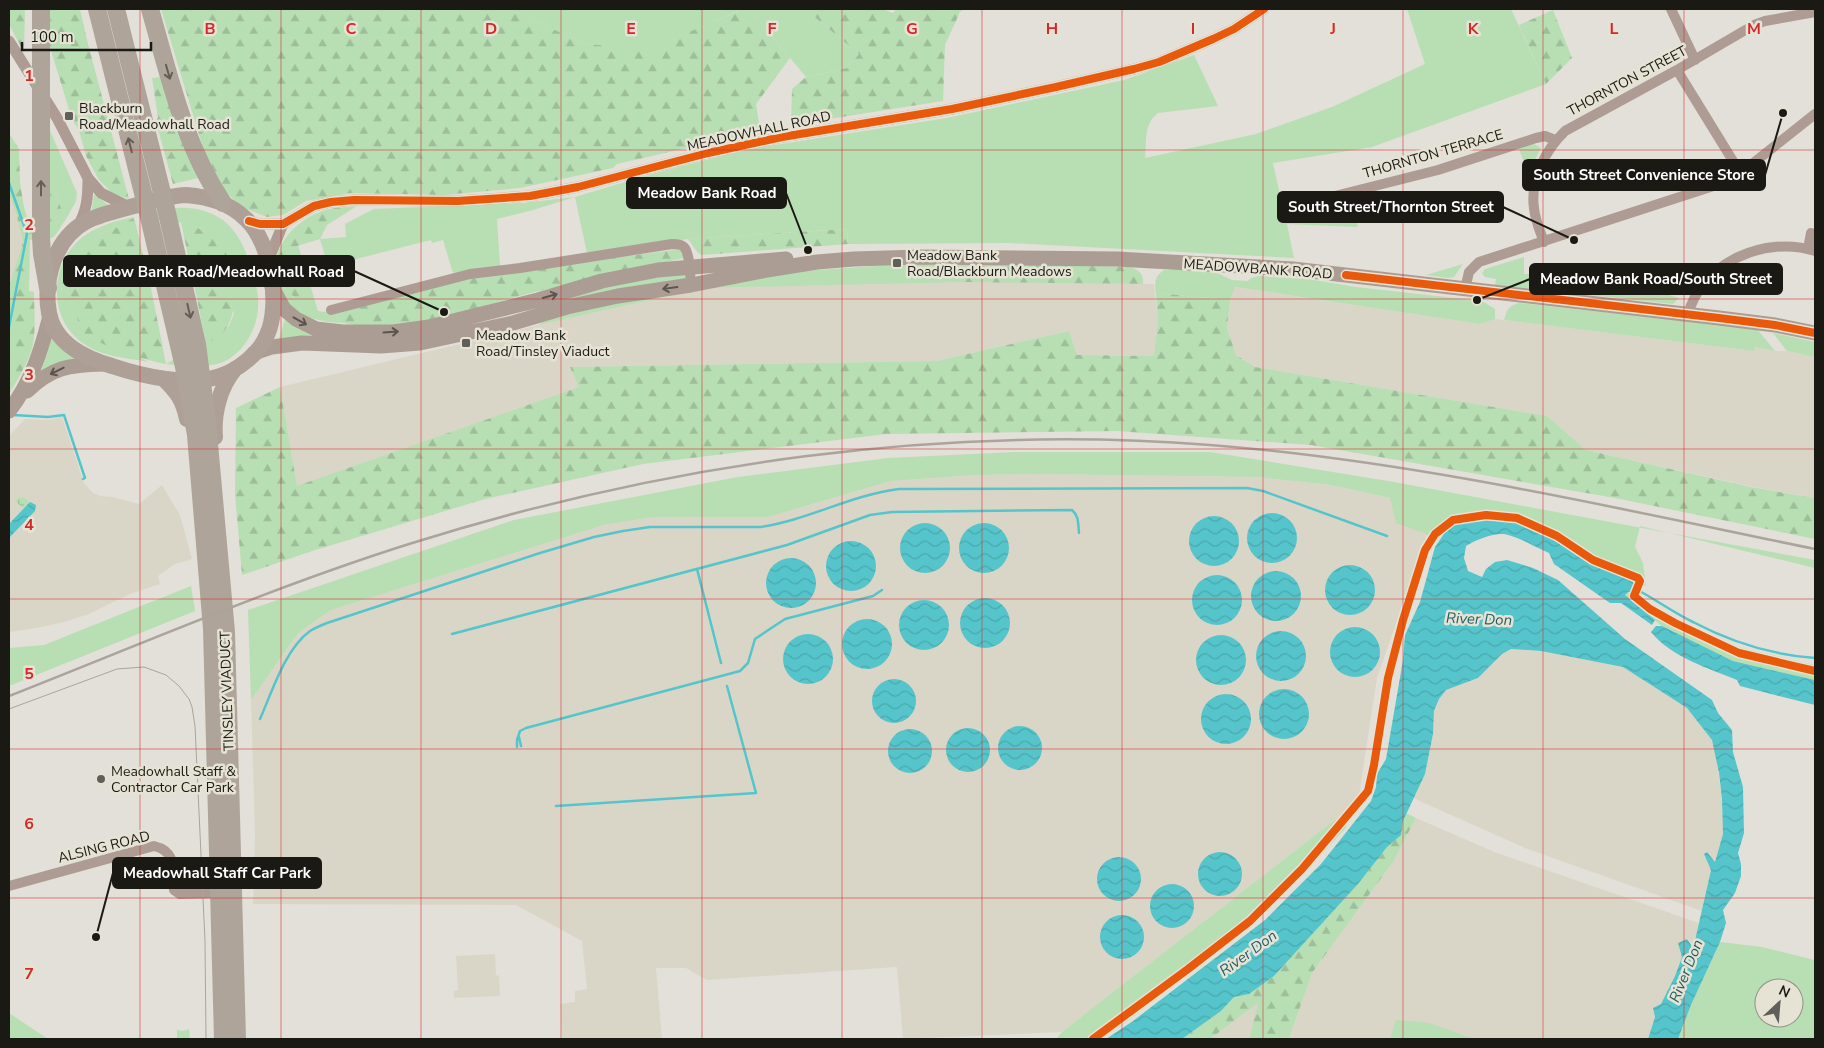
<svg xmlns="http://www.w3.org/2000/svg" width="1824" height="1048" font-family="'Nunito Sans',sans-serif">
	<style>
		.built { fill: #dad6c7 }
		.grass { fill: #b8deb4; fill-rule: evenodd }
		.forest { fill: url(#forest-firs) }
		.wetland { fill: url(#wetland-marsh) }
		.water { fill: url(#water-waves) }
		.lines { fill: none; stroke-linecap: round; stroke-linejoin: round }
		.stream { stroke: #55c5cb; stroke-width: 2.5 }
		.minor { stroke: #ae9c94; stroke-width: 10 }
		.tertiary { stroke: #ae9c94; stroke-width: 11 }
		.primary { stroke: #ac9d94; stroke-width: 15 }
		.trunk { stroke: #aea097; stroke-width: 16 }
		.motorway { stroke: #afa49a; stroke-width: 18 }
		.tram { stroke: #aba49c; stroke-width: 1 }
		.rail { stroke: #aba49c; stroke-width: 2.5 }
		.cycleway-casing { stroke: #e6e3d4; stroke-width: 11 }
		.cycleway { stroke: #e8590c; stroke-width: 8 }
		.oneway { stroke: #645e57 }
		.oneway2 { stroke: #5c544e }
		.grid { fill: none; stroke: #d62828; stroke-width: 1; stroke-opacity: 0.55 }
		.poi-dot { fill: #605f59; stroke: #e6e3d4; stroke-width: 2 }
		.labels { text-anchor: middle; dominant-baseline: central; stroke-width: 5; stroke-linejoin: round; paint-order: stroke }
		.street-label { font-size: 14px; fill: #1a1914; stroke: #e6e3d4 }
		.poi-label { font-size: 14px; fill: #1a1914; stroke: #e6e3d4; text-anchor: start }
		.water-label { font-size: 15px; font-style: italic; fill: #245e63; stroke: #e6e3d4 }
		.grid-label { font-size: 16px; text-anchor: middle; font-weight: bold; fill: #d62828; stroke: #e6e3d4; stroke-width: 5; stroke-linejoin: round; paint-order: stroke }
		.leader { fill: none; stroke: #1a1914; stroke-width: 2 }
		.callout-dot { fill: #1a1914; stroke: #e6e3d4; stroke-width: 2 }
		.callout { fill: #1a1914; stroke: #1a1914; stroke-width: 2 }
		.callout-label { font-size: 15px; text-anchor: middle; font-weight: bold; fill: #fff }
	</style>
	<defs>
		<pattern id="forest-firs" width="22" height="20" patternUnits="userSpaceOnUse" patternTransform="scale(1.25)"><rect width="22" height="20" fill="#b8deb4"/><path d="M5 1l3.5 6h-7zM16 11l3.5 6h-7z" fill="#9ebe9a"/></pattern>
		<pattern id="wetland-marsh" width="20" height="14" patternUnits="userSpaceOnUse" patternTransform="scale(1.25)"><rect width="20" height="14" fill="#b8deb4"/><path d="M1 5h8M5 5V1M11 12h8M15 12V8" fill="none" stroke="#9ebe9a"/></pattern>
		<pattern id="water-waves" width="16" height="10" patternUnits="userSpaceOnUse" patternTransform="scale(1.25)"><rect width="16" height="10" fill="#55c5cb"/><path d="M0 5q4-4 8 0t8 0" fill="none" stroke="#49a9ad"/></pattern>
	</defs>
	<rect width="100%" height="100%" fill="#e2e0d8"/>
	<path class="built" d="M9 195 16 213 23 242 9 286Z
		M915 282H1045L1154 284 1158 322 1154 356 1077 355 1069 331 936 361 571 367 580 387 297 487 280 387 539 325 704 288Z
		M1234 287 1480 324 1495 319 1754 351V347L1775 351H1787L1815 357V498L1754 487 1586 450 1547 416 1255 367 1236 355 1227 328 1230 300Z
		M62 417 84 483 93 493 101 496 112 497 139 504 162 485 180 515 192 559 175 564 158 576 160 584 130 594 89 614 64 622 37 628 9 632V436L25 419 49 420Z
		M1036 474 1257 477 1331 485 1390 498 1427 534 1377 678 1358 802 1062 1032 903 1039 897 967 707 980 686 968H656L662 1039H562L560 1004 575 1002V991L587 989 582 941 516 905 253 904 255 834 251 700 298 633 331 610 604 525 654 517H768L891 481 977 475Z
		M1511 649 1541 651 1623 667 1687 708 1699 722 1712 740 1715 751 1722 799 1723 823V834L1715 862 1704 854 1711 869 1702 911 1525 848 1413 798 1425 774 1433 734 1434 711 1439 699 1446 690 1478 678 1502 654Z
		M1416 818 1497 853 1699 923 1694 945 1687 939 1681 950 1682 957 1675 976 1655 1017 1648 1039H1289L1312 973 1393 862Z
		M495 954 496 975 499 976 500 996 454 998V991L458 990 456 956Z
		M1259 1002 1249 1039H1210Z"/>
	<path class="grass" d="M510 9H742L649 50 585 44Z
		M749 9H805L859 54 847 68 806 77Z
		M1407 9H1511L1546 84 1372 147 1273 163 1282 204 1309 199 1311 205 1319 207 1325 203 1350 198 1358 227 1287 224 1294 258 1009 243 848 244 847 229 688 239 587 253 575 197 533 210 497 219 500 266 453 273 443 240 432 243 431 240 328 266 320 239 346 237 345 224 374 209 523 203 575 197 655 173 749 149 947 118 1124 80 1194 55 1218 106 1158 113C1143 124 1147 142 1145 158L1256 134 1332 107 1425 64Z
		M48 126 77 193 76 201 66 219 48 178Z
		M1534 144 1541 148 1531 167 1526 168 1519 149Z
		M94 194 112 208 91 215Z
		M176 208C193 207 208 210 223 220 239 233 246 250 251 269 254 279 258 289 258 299 260 324 246 352 223 362 205 369 184 366 166 364L200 345 213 340 229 326 234 314 217 243 204 231 198 228 184 223 155 219 143 215Z
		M134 217C111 236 77 232 75 269 65 272 64 281 61 290L74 302 76 309 86 335C106 347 129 351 149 362 127 358 103 357 84 344 45 318 50 258 87 234 101 225 118 220 134 217Z
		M298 245 318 311 334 313 342 323C324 322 303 319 290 305 285 299 282 290 278 283L299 301V290L283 271 287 249Z
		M1524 257V274L1603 276 1679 298 1673 304 1495 285 1496 279 1485 277 1482 273 1485 269Z
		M960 263V282L704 288 539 325 543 320 619 301 801 271 893 265Z
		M1463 264 1454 277 1448 278 1426 275Z
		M1164 270H1211L1232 280 1248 281 1251 278 1259 276 1308 279 1356 287 1482 301 1495 309V319L1480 324 1235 287 1230 300 1156 293C1154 282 1155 276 1164 270Z
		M682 272 686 275 685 279 528 313 525 308 590 290Z
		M1519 303 1757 329 1775 351 1755 347 1754 351 1504 320C1507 310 1508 306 1519 303Z
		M285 319 300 327 456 326 485 323 479 326 279 339Z
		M1773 333 1815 342V357L1787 351Z
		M52 335 77 357 41 372Z
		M1016 452H1210L1394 482 1815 560V568L1640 526 1635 547 1643 563 1646 586 1598 568 1483 519 1453 525 1435 541 1424 533 1396 523 1390 498 1331 485 1257 477 1036 474 977 475 891 481 768 517H654L604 525 331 610 298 633 251 700 248 610 514 520 738 477 888 458Z
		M191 586 195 611 9 686V648L44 645Z
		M1628 592H1631L1667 615 1742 648 1815 665V680L1733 661 1662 626 1626 597 1625 595Z
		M1358 802 1345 829 1268 911 1125 1023 1101 1039H1056L1062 1032 1095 1006Z
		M1720 942 1762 947 1815 960V1039H1678L1691 1005ZM1764 988H1794V1018H1764Z
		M9 1013 48 1039 9 1038Z
		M1396 1020 1429 1023 1475 1039H1390Z"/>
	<path class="forest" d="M9 9H25L24 53 9 24Z
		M48 9H80L87 40 129 199 113 194 99 180 86 156 79 131 72 119 48 41Z
		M161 9H510L585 44 649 49 743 9H749L790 58 756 104 760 131 617 164 613 168 520 188 444 195 351 193 306 201 283 215 267 217 241 207 223 189 207 161Z
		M805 9H882L893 13 896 9H964L960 12 945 45 943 101 791 125 792 89 806 77 847 68 859 54Z
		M1553 10 1572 58 1546 84 1519 25Z
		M160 77 198 178 173 184 156 122 158 117 152 78Z
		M9 133 19 149 20 183 24 207 34 240H30L29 291 34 292C34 309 36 327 33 344 29 362 18 379 9 394V286L23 242 16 213 9 195Z
		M48 178 66 219 54 237 48 239Z
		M357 206 327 225 320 239 287 249 283 271 299 290 304 300 299 301 278 283C277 278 276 273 276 268 275 239 304 214 330 209 339 207 348 207 357 206Z
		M134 217 151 288 166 364C151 362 92 343 83 332 76 323 77 312 74 302L68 305 65 304C59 292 61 273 75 268 77 232 111 236 134 217Z
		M181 222C199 226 218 238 227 255 232 263 232 272 233 281 236 307 234 333 206 343Z
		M847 229 848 244 702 255 698 253 688 239Z
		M681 249 684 258C635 269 585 280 535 292 473 307 407 335 342 323L334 313 454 279Z
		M960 263 1130 267C1139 270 1144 274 1143 284L960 282Z
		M1156 293 1230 300 1227 328 1236 355 1255 367 1547 416 1586 450 1751 487 1815 498V539L1615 498 1311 445 1117 431 886 434 643 464 485 499 312 551 242 575 235 494 236 408 280 387 297 486 579 387 570 367 936 361 1069 331 1077 355 1154 356 1158 322Z
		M1406 813 1416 818 1393 862 1312 973 1289 1039H1249L1258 1003 1210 1039H1182L1221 1011 1234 997 1249 994 1274 976 1358 884 1387 847 1400 835 1403 821Z
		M189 1029 190 1039H177V1030L183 1031Z"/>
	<path class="wetland" d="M19 497 25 498 30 502 24 509 15 501Z"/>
	<path class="water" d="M30 502 36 505 35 511 9 538V524Z
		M1247 538a25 25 0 1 1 50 0a25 25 0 1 1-50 0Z
		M1189 541a25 25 0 1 1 50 0a25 25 0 1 1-50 0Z
		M1475 518H1501L1526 523 1555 538 1584 559 1635 583 1631 592H1628L1625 595 1655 620 1652 625 1621 603H1610L1554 564 1549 553C1537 548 1517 536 1504 534 1493 533 1475 540 1466 546L1464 558 1468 571 1482 577 1486 569 1495 562 1507 560 1533 568 1558 580 1625 639 1712 700 1718 713 1732 730 1733 752 1743 787 1744 833 1738 853 1741 864V876L1735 893 1723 910 1726 923 1720 942 1691 1005 1678 1039H1648L1655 1017 1653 1008 1661 1004 1675 976 1682 957 1678 943 1687 939 1692 946 1694 945 1711 870 1704 854 1707 852 1715 862 1723 834 1722 799 1719 773 1712 740 1687 708 1623 667 1541 651 1511 649 1502 654 1478 678 1446 690 1439 699 1434 711 1433 734 1425 774 1403 821 1401 835 1387 847 1358 884 1274 976 1249 994 1234 997 1221 1011 1182 1039H1106L1133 1021 1265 920 1321 864 1371 801 1376 787 1377 774 1386 759 1403 660 1405 635 1420 602 1435 547 1448 528 1460 521Z
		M959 548a25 25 0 1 1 50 0a25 25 0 1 1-50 0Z
		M900 548a25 25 0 1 1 50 0a25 25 0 1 1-50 0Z
		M826 566a25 25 0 1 1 50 0a25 25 0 1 1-50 0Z
		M766 583a25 25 0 1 1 50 0a25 25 0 1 1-50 0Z
		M1325 590a25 25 0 1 1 50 0a25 25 0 1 1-50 0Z
		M1251 596a25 25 0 1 1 50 0a25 25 0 1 1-50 0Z
		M1192 600a25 25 0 1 1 50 0a25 25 0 1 1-50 0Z
		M960 623a25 25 0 1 1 50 0a25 25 0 1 1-50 0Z
		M899 625a25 25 0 1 1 50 0a25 25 0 1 1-50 0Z
		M842 644a25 25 0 1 1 50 0a25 25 0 1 1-50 0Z
		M1656 626H1662L1733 661 1815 680V705L1740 686 1737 680C1708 668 1671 657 1651 632Z
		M1330 652a25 25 0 1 1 50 0a25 25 0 1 1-50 0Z
		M1256 656a25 25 0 1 1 50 0a25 25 0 1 1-50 0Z
		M783 659a25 25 0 1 1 50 0a25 25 0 1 1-50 0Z
		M1196 660a25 25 0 1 1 50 0a25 25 0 1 1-50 0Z
		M872 701a22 22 0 1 1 44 0a22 22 0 1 1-44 0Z
		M1259 714a25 25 0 1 1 50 0a25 25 0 1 1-50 0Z
		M1201 719a25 25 0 1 1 50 0a25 25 0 1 1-50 0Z
		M998 748a22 22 0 1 1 44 0a22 22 0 1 1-44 0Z
		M946 750a22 22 0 1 1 44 0a22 22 0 1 1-44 0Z
		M888 751a22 22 0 1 1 44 0a22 22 0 1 1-44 0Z
		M1198 874a22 22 0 1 1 44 0a22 22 0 1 1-44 0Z
		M1097 879a22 22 0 1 1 44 0a22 22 0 1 1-44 0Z
		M1150 906a22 22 0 1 1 44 0a22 22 0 1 1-44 0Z
		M1100 937a22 22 0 1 1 44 0a22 22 0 1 1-44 0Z"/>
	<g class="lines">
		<path class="stream" d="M9 183 27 234 9 327
			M13 415 48 417 64 415 85 478 83 479
			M697 569 721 663
			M1632 587C1654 598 1672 612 1693 622 1731 642 1772 655 1815 658
			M452 634 787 545 870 515 892 512 1072 510C1079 516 1078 523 1079 533
			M260 719C272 692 285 649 310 631 315 628 322 625 327 623L540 553 594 537 623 531 650 527H761C808 520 851 495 899 489L1247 488 1263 491 1387 536
			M519 737 521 746
			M517 747V740L520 731 526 728 740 671 748 663 755 639 785 619 873 596 882 590
			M556 806 756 793 727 686"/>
		<path class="minor" d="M1671 9 1695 60
			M1677 70 1741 174
			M1319 200 1438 170 1536 138 1545 136 1555 140
			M1544 242C1540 231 1535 220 1534 208 1530 180 1545 150 1565 131L1677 70 1754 25 1765 21 1815 12
			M1808 249 1811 233
			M1465 289 1469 272 1479 262 1732 180 1815 114
			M331 310 470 274 520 268 672 244C676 244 681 244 684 247 690 253 690 276 691 285
			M1688 315C1701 262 1766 235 1815 251
			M9 886 154 846C179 852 171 872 174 890L180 894 224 893"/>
		<path class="tertiary" d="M9 41 57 118 88 178 101 193 129 207
			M249 221 260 224H283L314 206 331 202 354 200 458 201 530 196 578 187 708 153 782 137 952 109 1056 87 1134 69 1159 62 1213 39 1234 29 1264 9
			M78 226C87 210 88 197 88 178
			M268 261 283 224"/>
		<path class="primary" d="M272 287 284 309 296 319 316 329 343 332H393L429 327 538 300 602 281 658 270 786 259
			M254 353 272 347 302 343 381 346 420 343 513 323 567 307 618 296 691 285 767 270 817 262 854 259 920 257 1117 259 1293 269 1719 318 1775 325 1815 333
			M27 391C52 367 69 365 103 364
			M9 411C31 383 41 351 50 316"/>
		<path class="trunk" d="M186 195C210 197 230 203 247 220 271 243 281 305 267 335 260 353 238 370 220 376 189 387 142 376 112 366 85 358 55 344 49 313 43 279 55 238 87 221 101 214 119 210 134 206 151 201 168 196 186 195Z
			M164 379C178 393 183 400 187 419
			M215 437C213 413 220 387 235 369"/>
		<path class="motorway" d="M41 9V237L42 254 48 288
			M97 9 149 217 184 367 196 435 212 629 223 1039
			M116 9 167 213 197 344 207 422 226 632 237 1039
			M150 9C169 75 184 145 223 203"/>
		<path class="tram" d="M9 709 117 669 144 667 166 675 179 686 189 699 192 707 195 726 205 941 206 1039"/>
		<path class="rail" d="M9 696C141 644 273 587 409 544 666 463 941 424 1210 445 1414 461 1615 508 1815 549"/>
		<defs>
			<path id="cycleway" d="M249 221 260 224H283L314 206 331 202 354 200 458 201 530 196 578 187 708 153 782 137 952 109 1056 87 1134 69 1159 62 1213 39 1234 29 1264 9
				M1346 275 1719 318 1775 325 1815 333
				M1093 1039 1188 969 1250 921 1302 869 1368 791 1374 765 1388 678 1403 620 1425 550 1435 534 1453 520 1486 515 1517 518 1557 536 1593 560 1638 578 1640 581 1634 596 1650 609 1675 623 1739 653 1815 671"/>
		</defs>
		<use href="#cycleway" class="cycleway-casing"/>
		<use href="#cycleway" class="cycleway"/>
	</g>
	<defs><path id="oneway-shaft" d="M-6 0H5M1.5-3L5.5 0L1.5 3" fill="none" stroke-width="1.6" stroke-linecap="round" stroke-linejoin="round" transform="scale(1.25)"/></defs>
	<g class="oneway">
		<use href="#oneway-shaft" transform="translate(168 72) rotate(74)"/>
		<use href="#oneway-shaft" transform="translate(130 145) rotate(-104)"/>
		<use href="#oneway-shaft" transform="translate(41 188) rotate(-90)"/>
		<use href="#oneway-shaft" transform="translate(189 311) rotate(77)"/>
	</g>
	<g class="oneway2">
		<use href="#oneway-shaft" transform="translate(670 288) rotate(172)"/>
		<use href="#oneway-shaft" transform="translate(550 296) rotate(-16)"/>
		<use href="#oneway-shaft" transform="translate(300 321) rotate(29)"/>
		<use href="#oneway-shaft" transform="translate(391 332) rotate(-4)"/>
		<use href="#oneway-shaft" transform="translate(57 371) rotate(154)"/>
	</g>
	<path class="grid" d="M140 9V1039M281 9V1039M421 9V1039M561 9V1039M702 9V1039M842 9V1039M982 9V1039M1122 9V1039M1263 9V1039M1403 9V1039M1543 9V1039M1684 9V1039M9 150H1815M9 299H1815M9 449H1815M9 599H1815M9 749H1815M9 898H1815"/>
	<g class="poi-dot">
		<rect x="64" y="111" width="10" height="10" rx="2.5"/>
		<rect x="892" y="258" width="10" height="10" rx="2.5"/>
		<rect x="461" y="338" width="10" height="10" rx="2.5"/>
		<circle cx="101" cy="779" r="5"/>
	</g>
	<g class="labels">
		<g class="street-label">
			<text transform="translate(1627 81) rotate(-28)">THORNTON STREET</text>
			<text transform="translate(759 131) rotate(-12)">MEADOWHALL ROAD</text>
			<text transform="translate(1433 154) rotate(-16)">THORNTON TERRACE</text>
			<text transform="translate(1258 269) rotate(4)">MEADOWBANK ROAD</text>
			<text transform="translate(227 691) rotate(-92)">TINSLEY VIADUCT</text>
			<text transform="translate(104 847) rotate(-14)">ALSING ROAD</text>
		</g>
		<g class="poi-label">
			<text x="79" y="108">Blackburn<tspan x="79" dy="16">Road/Meadowhall Road</tspan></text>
			<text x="907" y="255">Meadow Bank<tspan x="907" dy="16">Road/Blackburn Meadows</tspan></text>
			<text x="476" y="335">Meadow Bank<tspan x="476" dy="16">Road/Tinsley Viaduct</tspan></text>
			<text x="111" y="771">Meadowhall Staff &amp;<tspan x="111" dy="16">Contractor Car Park</tspan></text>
		</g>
		<g class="water-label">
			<text transform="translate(1479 619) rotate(2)">River Don</text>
			<text transform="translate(1248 953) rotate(-36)">River Don</text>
			<text transform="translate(1686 971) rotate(-68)">River Don</text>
		</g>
	</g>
	<g class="grid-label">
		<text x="210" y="34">B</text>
		<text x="351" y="34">C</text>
		<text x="491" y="34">D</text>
		<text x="631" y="34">E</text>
		<text x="772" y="34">F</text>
		<text x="912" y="34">G</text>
		<text x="1052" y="34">H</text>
		<text x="1193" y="34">I</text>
		<text x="1333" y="34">J</text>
		<text x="1473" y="34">K</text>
		<text x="1614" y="34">L</text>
		<text x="1754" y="34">M</text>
		<text x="29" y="81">1</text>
		<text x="29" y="230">2</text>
		<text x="29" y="380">3</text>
		<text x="29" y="530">4</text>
		<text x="29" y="679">5</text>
		<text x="29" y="829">6</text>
		<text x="29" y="979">7</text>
	</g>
	<path class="leader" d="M1783 113L1765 175M808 250L786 193M1574 240L1503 207M444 312L354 271M1477 300L1530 279M96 937L113 873"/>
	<g class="callout-dot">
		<circle cx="1783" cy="113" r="5"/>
		<circle cx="808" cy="250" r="5"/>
		<circle cx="1574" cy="240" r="5"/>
		<circle cx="444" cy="312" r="5"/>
		<circle cx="1477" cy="300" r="5"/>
		<circle cx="96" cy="937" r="5"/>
	</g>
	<g class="callout">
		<rect x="1523" y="160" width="242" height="30" rx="5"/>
		<rect x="627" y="178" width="159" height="30" rx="5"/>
		<rect x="1278" y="192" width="225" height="30" rx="5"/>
		<rect x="64" y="256" width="290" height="30" rx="5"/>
		<rect x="1530" y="264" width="252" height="30" rx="5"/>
		<rect x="113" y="858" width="208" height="30" rx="5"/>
	</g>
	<g class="callout-label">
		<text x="1644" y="180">South Street Convenience Store</text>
		<text x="707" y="198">Meadow Bank Road</text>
		<text x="1391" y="212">South Street/Thornton Street</text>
		<text x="209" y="277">Meadow Bank Road/Meadowhall Road</text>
		<text x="1656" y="284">Meadow Bank Road/South Street</text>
		<text x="217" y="878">Meadowhall Staff Car Park</text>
	</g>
	<rect width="1824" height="1048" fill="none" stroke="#1a1914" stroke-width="20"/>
	<g transform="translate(1779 1003) rotate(26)"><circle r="24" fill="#e6e3d4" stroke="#949287"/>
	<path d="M0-4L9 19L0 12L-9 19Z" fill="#605f59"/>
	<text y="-8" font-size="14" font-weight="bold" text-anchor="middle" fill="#1a1914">N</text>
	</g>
	<path d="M22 42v8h129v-8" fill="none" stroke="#1a1914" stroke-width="2.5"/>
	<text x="30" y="42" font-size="15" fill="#1a1914" stroke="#e6e3d4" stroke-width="4" paint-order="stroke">100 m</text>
</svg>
